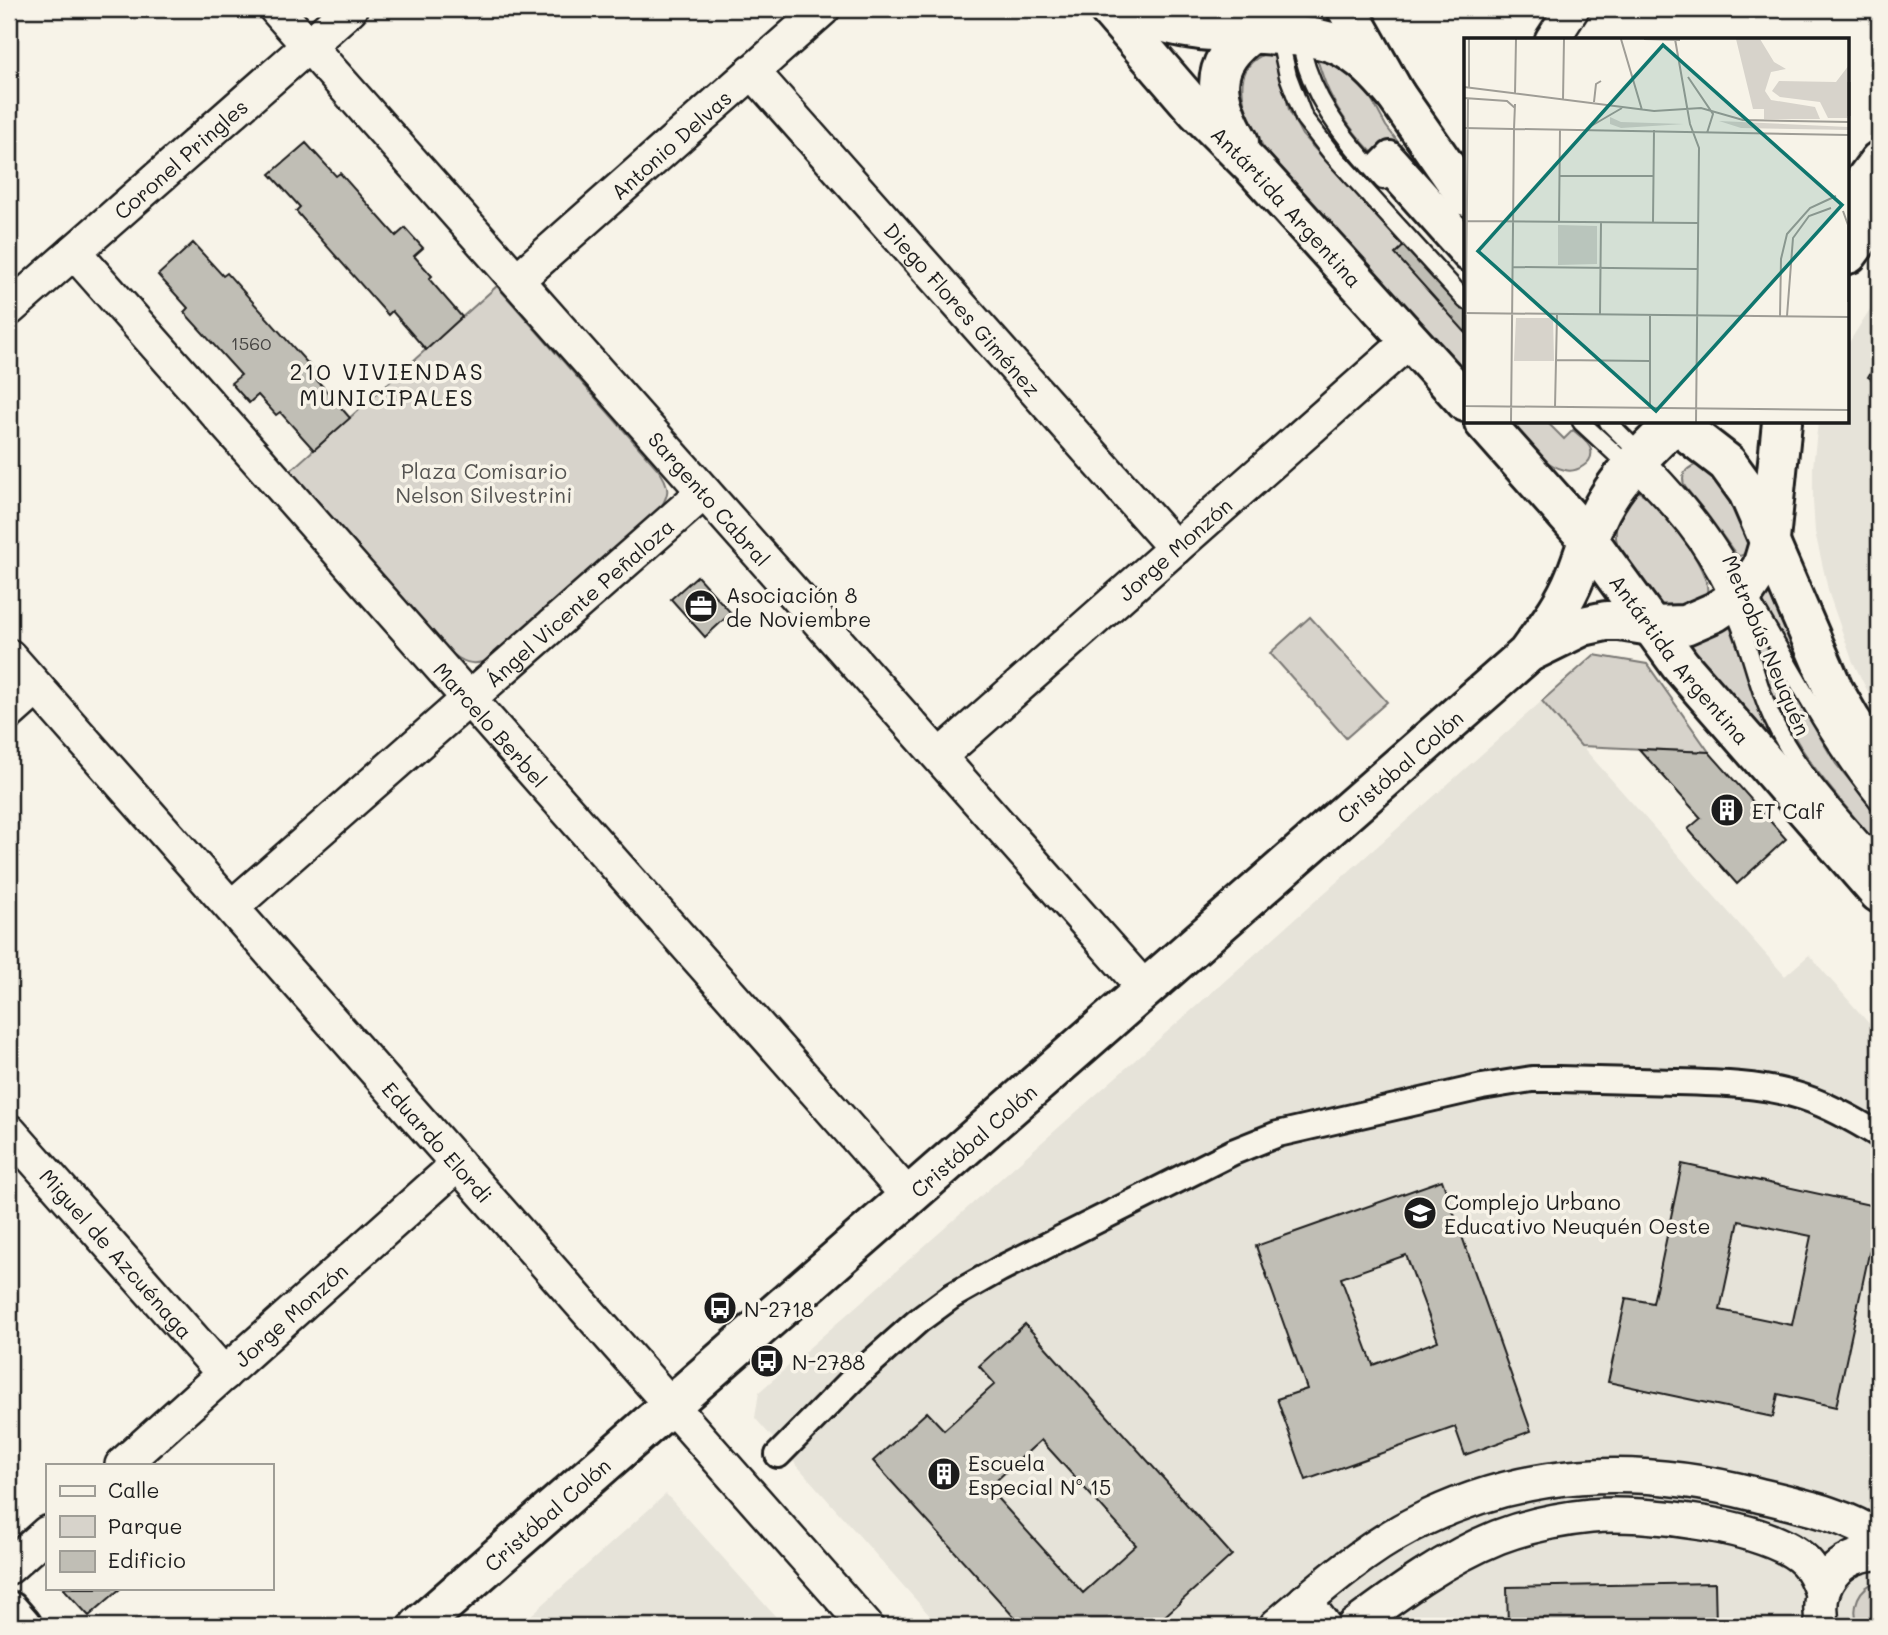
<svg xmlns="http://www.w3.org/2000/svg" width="1888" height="1635" font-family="Mali,sans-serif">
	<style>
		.built { fill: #e6e3d9 }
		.green { fill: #d7d3cb; stroke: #7a7874; stroke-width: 2 }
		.building { fill: #c0beb5; stroke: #1c1c1c; stroke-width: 2; fill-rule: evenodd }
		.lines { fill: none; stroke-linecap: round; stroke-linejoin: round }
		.service-casing { stroke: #1c1c1c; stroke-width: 21 }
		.pedestrian-casing { stroke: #1c1c1c; stroke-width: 30 }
		.minor-casing { stroke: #1c1c1c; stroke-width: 38 }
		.secondary-casing { stroke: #1c1c1c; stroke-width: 44 }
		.primary-casing { stroke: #1c1c1c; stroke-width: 44 }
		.service { stroke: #f7f3e8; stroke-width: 16 }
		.pedestrian { stroke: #f7f3e8; stroke-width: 24 }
		.minor { stroke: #f7f3e8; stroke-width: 33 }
		.secondary { stroke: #f7f3e8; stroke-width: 38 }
		.primary { stroke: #f7f3e8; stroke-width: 38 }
		.labels { text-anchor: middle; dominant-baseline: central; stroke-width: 7; stroke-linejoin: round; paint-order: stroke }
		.number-label { font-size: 18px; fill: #454442 }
		.street-label { font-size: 21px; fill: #1c1c1c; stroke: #f7f3e8 }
		.park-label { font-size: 21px; fill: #545351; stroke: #f7f3e8 }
		.poi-label { font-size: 21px; fill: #1c1c1c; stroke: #f7f3e8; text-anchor: start }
		.neighbourhood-label { font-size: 23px; letter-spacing: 2px; fill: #1c1c1c; stroke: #f7f3e8 }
		.inset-river { fill: none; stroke: #aca9a2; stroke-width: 3.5 }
		.inset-road { fill: none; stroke: #9f9d96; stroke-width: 2 }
		.view { fill: #0f766e; fill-opacity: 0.15; stroke: #0f766e; stroke-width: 3.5 }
		.inset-edge { fill: none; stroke: #1c1c1c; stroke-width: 3.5 }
	</style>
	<rect width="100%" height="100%" fill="#f7f3e8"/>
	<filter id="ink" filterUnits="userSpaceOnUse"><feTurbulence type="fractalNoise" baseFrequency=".0143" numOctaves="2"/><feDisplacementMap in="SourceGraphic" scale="14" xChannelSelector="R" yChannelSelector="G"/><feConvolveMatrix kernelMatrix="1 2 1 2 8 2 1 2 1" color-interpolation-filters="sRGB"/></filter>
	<g filter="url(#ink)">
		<path class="built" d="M1879 295V711L1867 690 1852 660 1829 594 1815 532 1813 501V467L1818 422H1848V344Z
			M1542 701 1785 976 1809 955 1879 1035V1626H939L755 1418 759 1392Z
			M666 1494 784 1626H519Z"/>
		<path class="green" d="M1267 53 1273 54 1278 60 1289 110 1302 135 1404 246 1396 254 1466 333V376L1273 162C1254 134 1218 71 1267 53Z
			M1316 56 1338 63 1365 87 1386 126 1466 232C1416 191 1358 153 1329 92 1324 81 1320 68 1316 56Z
			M497 286 657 468C672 487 670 497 655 514L490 660C472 667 461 662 448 650L290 471Z
			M1507 422H1547L1564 439 1573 430C1579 435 1589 442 1591 450 1594 463 1576 473 1565 470 1543 466 1522 437 1507 422Z
			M1695 465C1720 467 1760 536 1743 555L1739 556 1735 553 1707 514 1685 487C1680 476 1685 469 1695 465Z
			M1636 491C1656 495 1712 572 1707 592 1705 599 1698 604 1692 608H1667L1656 601 1619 552 1616 538V524L1620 512Z
			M1771 587 1826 704 1759 603Z
			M1310 617 1387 702 1346 738 1270 653Z
			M1729 624 1760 708 1788 772 1675 641Z
			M1756 630 1836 764 1879 816V846C1839 799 1798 755 1774 697 1768 685 1762 671 1759 657 1757 648 1757 639 1756 630Z
			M1594 655 1647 664 1709 752 1581 746 1542 701Z
			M1879 1581V1626H1858C1851 1606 1858 1587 1879 1581Z"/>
		<path class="building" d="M306 143 336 176 340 173 396 236 405 228 423 248 414 256 432 276 429 279 462 317 426 350 392 311 388 315 296 211 300 207 270 174Z
			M193 243 223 276 227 273 319 376 316 379 350 418 314 450 280 412 276 415 258 395 249 403 231 383 241 375 184 312 188 308 158 275Z
			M1407 243 1466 309V333L1395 254Z
			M1879 359V384L1868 377Z
			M697 576 731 613 705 637 671 599Z
			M1639 749 1709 752 1786 839 1737 884 1688 829 1701 818Z
			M1682 1164 1879 1207 1836 1407 1778 1394 1773 1417 1608 1382 1626 1298 1653 1303ZM1739 1221 1811 1236 1792 1325 1720 1310Z
			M1442 1180 1531 1431 1465 1455 1455 1427 1306 1480 1277 1399 1307 1389 1256 1246ZM1406 1255 1438 1341 1373 1365 1341 1278Z
			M1025 1324 1232 1555 1154 1626H1022L873 1461 927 1412 944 1430 995 1384 979 1366ZM1041 1440 1136 1545 1083 1593 988 1488Z
			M1715 1583 1716 1626H1508L1507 1587Z
			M63 1588H121L89 1616Z"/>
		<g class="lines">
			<defs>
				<path id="service" d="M1273 9 1288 76 1304 118 1332 154 1466 301
					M1294 9C1298 28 1301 49 1307 68 1322 113 1352 147 1383 181
					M1581 422C1626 464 1674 504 1707 558 1721 580 1733 605 1742 630 1751 655 1757 681 1767 706 1791 766 1837 812 1879 860
					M1608 422C1646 460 1684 496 1714 541 1772 627 1814 723 1879 803"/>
				<path id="pedestrian" d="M1466 239 1390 154 1381 163 1466 258
					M778 1455 856 1376 918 1321 952 1296 1000 1269 1233 1152 1278 1134 1482 1087 1532 1079H1558C1598 1080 1637 1081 1676 1082 1719 1083 1762 1084 1803 1097 1830 1106 1855 1120 1879 1135"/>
				<g id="minor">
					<path id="s1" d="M276 9 1145 989"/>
					<path d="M1552 40 1572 9"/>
					<path id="s2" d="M752 71 1175 548"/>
					<path id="s3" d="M74 252 909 1197"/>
					<path id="s4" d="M517 280 823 9"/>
					<path id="s5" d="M9 309 350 9"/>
					<path id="s6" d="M9 656 866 1626"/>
					<path d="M9 713 37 688"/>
					<path id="s7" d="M940 756 1410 340"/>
					<path id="s8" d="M232 907 704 492"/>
					<path id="s9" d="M9 1131 224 1374"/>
					<path id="s10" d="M122 1465 458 1164"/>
					<path d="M9 1567 47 1533"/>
					<path d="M1305 1601 1324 1626"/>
					<path d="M1276 1626C1318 1590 1362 1551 1412 1525 1522 1468 1636 1464 1754 1494 1794 1504 1846 1514 1879 1538"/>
					<path d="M1354 1626C1398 1593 1446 1558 1498 1537 1527 1526 1560 1519 1591 1516 1641 1511 1769 1525 1805 1561 1814 1570 1818 1582 1822 1593"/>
					<path d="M1823 1626C1813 1585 1838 1554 1879 1553"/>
				</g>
				<path id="secondary" d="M9 1611 22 1626"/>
				<g id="primary">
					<path id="s11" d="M1109 9 1197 111 1252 166 1466 402"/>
					<path d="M1134 9C1176 35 1232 32 1280 35 1300 37 1320 37 1338 45 1362 56 1379 75 1395 94"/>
					<path d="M1347 9 1395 94 1466 196"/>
					<path d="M1239 142C1215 99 1206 65 1251 34"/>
					<path d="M1848 203 1879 161"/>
					<path d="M1848 254 1879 212"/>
					<path id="s12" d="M1484 422 1588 539 1680 665 1879 893"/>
					<path d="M1674 422 1727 463 1748 492 1833 689 1850 719 1879 762"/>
					<path d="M1532 651 1583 626 1606 621H1620L1651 626 1685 625 1715 612 1745 592 1762 567 1770 540 1782 422"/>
					<path id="s13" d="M419 1626 1527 654C1545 629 1564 605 1575 577 1586 550 1592 523 1608 498 1625 470 1652 446 1675 422"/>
				</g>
			</defs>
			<use href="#service" class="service-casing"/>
			<use href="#pedestrian" class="pedestrian-casing"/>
			<use href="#minor" class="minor-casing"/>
			<use href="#secondary" class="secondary-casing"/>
			<use href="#primary" class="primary-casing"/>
			<use href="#service" class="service"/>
			<use href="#pedestrian" class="pedestrian"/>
			<use href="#minor" class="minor"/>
			<use href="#secondary" class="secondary"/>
			<use href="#primary" class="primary"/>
		</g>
	</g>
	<defs>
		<symbol id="office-disc" viewBox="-11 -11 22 22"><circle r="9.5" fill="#1c1c1c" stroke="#f7f3e8"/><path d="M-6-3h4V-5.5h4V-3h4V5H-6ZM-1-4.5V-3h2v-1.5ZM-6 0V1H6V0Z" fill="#fff"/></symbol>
		<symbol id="building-disc" viewBox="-11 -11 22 22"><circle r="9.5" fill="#1c1c1c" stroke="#f7f3e8"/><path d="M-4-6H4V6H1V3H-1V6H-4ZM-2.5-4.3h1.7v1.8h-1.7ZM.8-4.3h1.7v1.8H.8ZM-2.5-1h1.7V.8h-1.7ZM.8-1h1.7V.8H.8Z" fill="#fff"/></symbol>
		<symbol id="school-disc" viewBox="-11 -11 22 22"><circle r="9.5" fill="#1c1c1c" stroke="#f7f3e8"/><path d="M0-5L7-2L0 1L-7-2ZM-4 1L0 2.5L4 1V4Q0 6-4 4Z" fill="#fff"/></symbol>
		<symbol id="bus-disc" viewBox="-11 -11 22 22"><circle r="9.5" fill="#1c1c1c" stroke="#f7f3e8"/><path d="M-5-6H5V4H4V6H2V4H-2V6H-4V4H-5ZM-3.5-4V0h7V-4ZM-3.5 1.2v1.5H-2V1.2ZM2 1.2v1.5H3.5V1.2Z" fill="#fff"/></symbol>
	</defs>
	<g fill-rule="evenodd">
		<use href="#office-disc" x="682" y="587" width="38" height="38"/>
		<use href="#building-disc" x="1708" y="791" width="38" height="38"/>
		<use href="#school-disc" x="1401" y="1194" width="38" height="38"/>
		<use href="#bus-disc" x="701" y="1289" width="38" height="38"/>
		<use href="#bus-disc" x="748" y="1342" width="38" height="38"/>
		<use href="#building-disc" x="925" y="1455" width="38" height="38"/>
	</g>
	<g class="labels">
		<g class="number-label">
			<text x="251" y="343">1560</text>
		</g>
		<g class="street-label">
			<text stroke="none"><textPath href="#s4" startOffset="205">Antonio Delvas</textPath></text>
			<text stroke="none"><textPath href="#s5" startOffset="228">Coronel Pringles</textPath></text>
			<text stroke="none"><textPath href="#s11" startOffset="266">Antártida Argentina</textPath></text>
			<text stroke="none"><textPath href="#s2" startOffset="318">Diego Flores Giménez</textPath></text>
			<text stroke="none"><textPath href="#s1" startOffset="654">Sargento Cabral</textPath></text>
			<text stroke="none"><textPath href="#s7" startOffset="313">Jorge Monzón</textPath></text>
			<text stroke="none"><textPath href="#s8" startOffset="462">Ángel Vicente Peñaloza</textPath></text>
			<text transform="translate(1767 645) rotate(67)">Metrobús Neuquén</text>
			<text stroke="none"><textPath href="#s12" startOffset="308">Antártida Argentina</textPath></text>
			<text stroke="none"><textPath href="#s3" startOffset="630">Marcelo Berbel</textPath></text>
			<text stroke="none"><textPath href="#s13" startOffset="1304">Cristóbal Colón</textPath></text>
			<text stroke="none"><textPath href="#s13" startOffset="737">Cristóbal Colón</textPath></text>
			<text stroke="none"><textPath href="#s6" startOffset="648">Eduardo Elordi</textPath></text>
			<text stroke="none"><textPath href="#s9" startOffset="163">Miguel de Azcuénaga</textPath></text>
			<text stroke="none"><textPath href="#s10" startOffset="226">Jorge Monzón</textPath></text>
			<text stroke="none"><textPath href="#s13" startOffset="170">Cristóbal Colón</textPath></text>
		</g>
		<g class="park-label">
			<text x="484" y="470">Plaza Comisario<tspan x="484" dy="24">Nelson Silvestrini</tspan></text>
		</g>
		<g class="poi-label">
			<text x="726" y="594">Asociación 8<tspan x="726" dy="24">de Noviembre</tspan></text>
			<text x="1752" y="810">ET Calf</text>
			<text x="1444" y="1201">Complejo Urbano<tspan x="1444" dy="24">Educativo Neuquén Oeste</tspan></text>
			<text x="744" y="1308">N-2718</text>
			<text x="792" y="1361">N-2788</text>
			<text x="968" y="1462">Escuela<tspan x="968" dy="24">Especial Nº 15</tspan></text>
		</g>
		<g class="neighbourhood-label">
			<text x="387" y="371">210 VIVIENDAS<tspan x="387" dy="26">MUNICIPALES</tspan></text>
		</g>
	</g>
	<g transform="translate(1464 38)">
		<rect width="385" height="385" fill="#f7f3e8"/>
		<path d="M272 1H296L310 24 322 31 307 34 301 53 307 62 351 69 356 81H300V71H289ZM385 27V80H364L356 64 316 59 308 53 315 43 372 44ZM146 79 157 84 220 86 157 90 146 86ZM255 83 385 89V92L277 90ZM94 187 133 188V226L94 227ZM52 280H89L90 323H50Z" fill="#d7d3cb"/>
		<path class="inset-river" d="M385 44V78"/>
		<path class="inset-road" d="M157 1 178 72M180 1 216 2M211 1 226 86 235 110 232 384M224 39 249 76 243 95M0 49 190 73 237 70 279 82 385 84M5 50V1M51 56 52 1M0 60 43 63 51 70M99 62 100 1M130 64 132 46 137 43M0 90 385 97M50 91 51 66M122 91 158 70M96 138H189M379 173 384 187V264M2 183 234 185M95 184 96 91M189 184 190 92M49 229 234 231M0 275 385 279M136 276 137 184M316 278 317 221 323 196 346 170 372 158M323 278 329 200 345 178 367 170M92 322 186 323M0 368 385 372M1 368 4 60M91 369 93 276M186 370V277M47 384 50 91"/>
		<path class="view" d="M199 7 378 167 192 373 14 213Z"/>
		<rect width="385" height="385" class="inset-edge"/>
	</g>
	<rect width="1888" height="1635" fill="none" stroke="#f7f3e8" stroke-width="35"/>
	<rect x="18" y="18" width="1853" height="1600" fill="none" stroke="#1c1c1c" stroke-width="2.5" filter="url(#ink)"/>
	<rect x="46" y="1464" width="228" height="126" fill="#f7f3e8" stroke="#9f9d96" stroke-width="2"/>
	<rect x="60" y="1486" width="35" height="10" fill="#f7f3e8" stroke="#9f9d96" stroke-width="2"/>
	<text x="108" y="1498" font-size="21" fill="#1c1c1c">Calle</text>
	<rect x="60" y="1516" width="35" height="21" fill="#d7d3cb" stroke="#9f9d96" stroke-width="2"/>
	<text x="108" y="1534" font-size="21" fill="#1c1c1c">Parque</text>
	<rect x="60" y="1551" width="35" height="21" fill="#c0beb5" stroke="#9f9d96" stroke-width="2"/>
	<text x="108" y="1568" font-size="21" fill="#1c1c1c">Edificio</text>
</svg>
